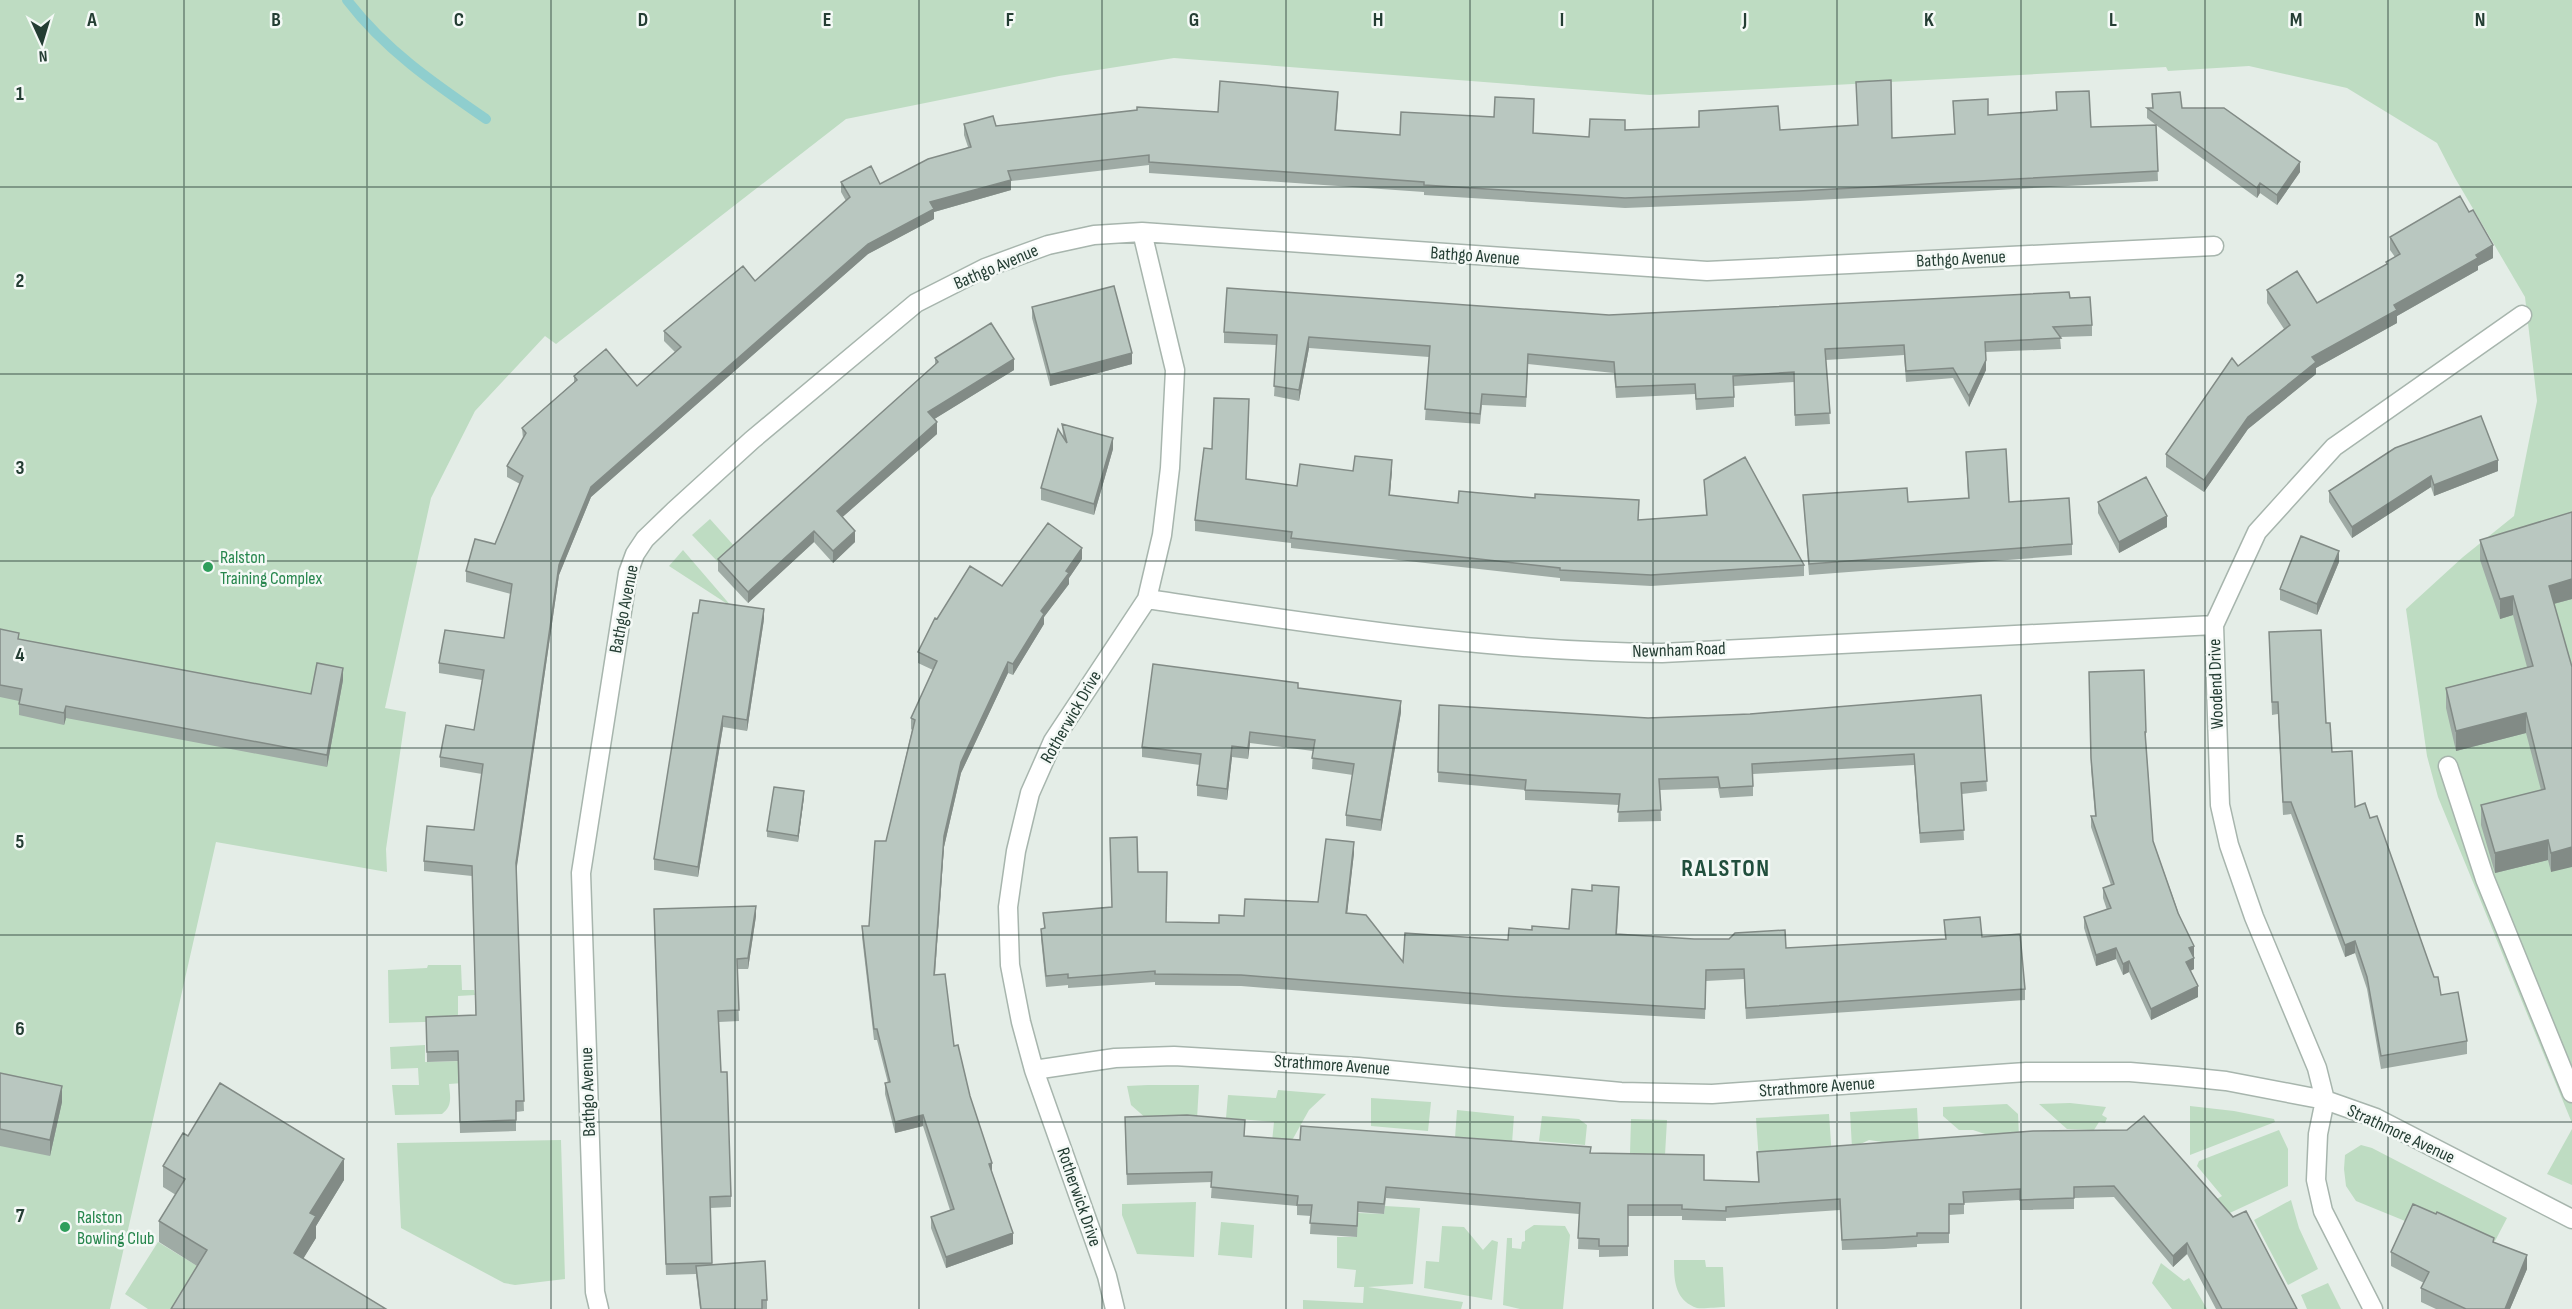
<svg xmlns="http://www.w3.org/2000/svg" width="2572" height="1309" font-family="'Sofia Sans Condensed',sans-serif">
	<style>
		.green { fill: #bedcc2 }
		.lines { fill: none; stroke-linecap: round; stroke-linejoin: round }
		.stream { stroke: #8fcece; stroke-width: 10 }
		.minor-casing { stroke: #a7b5ad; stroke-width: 21 }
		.minor { stroke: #fff; stroke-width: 18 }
		.wall { fill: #9faba5 }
		.shaded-wall { fill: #828b86 }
		.building { fill: #b9c7c0; stroke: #828b86; stroke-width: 1.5 }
		.grid { fill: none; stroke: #243d33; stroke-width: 1.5; stroke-opacity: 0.55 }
		.leisure-dot { fill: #2e9e5b; stroke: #f4f9f6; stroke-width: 2 }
		.labels { text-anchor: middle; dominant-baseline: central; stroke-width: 5; stroke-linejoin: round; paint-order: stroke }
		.street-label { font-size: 18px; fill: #243d33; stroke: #f4f9f6 }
		.leisure-label { font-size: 18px; fill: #27864d; stroke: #f4f9f6; text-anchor: start }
		.district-label { font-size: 24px; font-weight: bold; letter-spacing: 1.5px; fill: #214f3d; stroke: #f4f9f6 }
		.grid-label { font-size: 20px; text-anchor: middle; font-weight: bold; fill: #243d33; stroke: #f4f9f6; stroke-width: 5; stroke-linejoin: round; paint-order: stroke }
	</style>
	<rect width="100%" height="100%" fill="#e4ede7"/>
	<path class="green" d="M0 0H2572V1123L2438 797 2427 756 2406 609 2463 557 2514 516 2537 401 2525 297 2455 178 2437 143 2347 88 2249 66 2168 71 2166 67 1650 95 1174 58 1059 76 846 119 556 344 545 336 475 411 431 498 385 708 406 712 386 849 387 872 216 842 110 1309H0Z
		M710 519 736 548 718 562 692 535Z
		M683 550 732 607 669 566Z
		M428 965H461L462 990H474L475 995 458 996V1021L389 1023 388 970 427 968Z
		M425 1045V1062L462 1061 463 1083 449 1084C450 1096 453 1106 442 1114L395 1115 392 1085H419L418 1068 391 1069 390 1047Z
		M1148 1085H1199L1197 1119 1148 1120 1131 1105 1127 1086Z
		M1278 1090 1326 1094 1309 1110 1290 1144 1272 1142 1274 1122 1226 1118 1228 1095 1276 1098Z
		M1371 1098 1431 1102 1428 1131 1371 1126Z
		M2070 1103 2106 1107 2102 1115 2107 1118 2105 1123 2099 1122 2094 1130 2067 1129 2039 1104Z
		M2007 1104 2018 1114 2020 1159 1991 1136 1973 1130H1959L1943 1116V1107Z
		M2190 1106 2234 1111 2274 1119 2275 1122 2190 1155Z
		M1917 1108 1919 1144 1902 1145 1869 1140 1852 1148 1850 1112Z
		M1457 1110 1514 1116 1512 1143 1455 1138Z
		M1829 1114 1832 1158 1759 1162 1756 1118Z
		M1542 1116 1579 1119 1587 1125 1585 1145 1539 1141Z
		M1631 1119 1667 1120 1665 1155 1630 1154Z
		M2572 1129V1185L2547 1174Z
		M2279 1130 2288 1149V1186L2193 1230 2205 1206 2222 1196 2197 1166 2199 1161Z
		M561 1140 565 1279 515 1285 504 1283 401 1228 397 1143Z
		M2361 1145 2372 1148 2507 1218 2495 1241 2437 1217 2410 1223 2356 1201 2346 1186 2344 1169 2345 1155Z
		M2291 1200 2299 1228 2318 1269 2288 1285 2254 1220Z
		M1196 1202 1194 1257 1137 1254 1122 1215V1204Z
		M1385 1206 1420 1208 1413 1284 1368 1287 1463 1302 1461 1309H1303V1300L1363 1303 1364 1287H1354L1356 1270 1337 1268V1237H1356L1358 1213 1384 1214Z
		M1221 1222 1254 1225 1252 1258 1218 1255Z
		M1534 1225 1565 1226 1570 1235 1563 1309H1520L1503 1305 1507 1238H1512V1248L1521 1249 1522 1242 1525 1241V1231Z
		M1442 1226 1464 1227 1483 1250 1492 1240 1498 1242 1492 1300 1424 1288 1426 1261 1439 1262Z
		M158 1242 207 1272 184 1309H148L125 1294Z
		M1674 1260H1705L1706 1267H1723L1725 1307C1717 1307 1704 1309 1697 1308 1674 1300 1674 1279 1674 1260Z
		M2161 1263 2184 1281 2189 1278 2207 1309H2172L2152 1283Z
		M2328 1283 2341 1309H2307L2301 1295Z"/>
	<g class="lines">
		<path class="stream" d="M347 0C385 50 435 84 486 119"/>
		<defs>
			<path id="minor" d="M1147 599C1317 624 1489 652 1662 653L2214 625
				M2448 766 2485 879 2572 1093
				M1034 1070 1115 1058 1174 1056 1358 1067 1621 1092 1712 1094 2026 1072H2130L2177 1076 2226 1081 2325 1100 2376 1118 2572 1219
				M599 1309 595 1292 581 873 628 573 635 554 645 539 674 511 752 440 916 303 985 268 1048 245 1094 235 1142 232 1707 271 2214 246
				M1115 1309 1107 1276 1034 1070 1021 1022 1010 965 1008 907 1016 851 1030 793 1053 741 1147 599 1162 535 1170 468 1175 370 1142 232
				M2373 1309 2323 1211 2316 1180 2318 1134 2325 1100 2317 1068 2254 917 2229 845 2220 805 2214 625 2257 532 2334 447 2522 315"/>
		</defs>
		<use href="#minor" class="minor-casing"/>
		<use href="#minor" class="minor"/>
	</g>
	<path class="wall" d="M1856 82 1892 138 1955 134 1953 101 1988 115 2056 110V92L2091 127 2156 125 2147 118V108H2153L2152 94 2182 108 2300 172 2277 205 2260 193 2257 198 2156 125 2158 181 1799 201 1625 208 1424 195V192L1149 173V165L1011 181V190L934 212V219L868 254 591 497 559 575 516 871 524 1111 516 1112V1131L460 1133 458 1061 427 1062 426 1017 476 1015 472 876 424 871V861L474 830 482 774 440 767V757L474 730 482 680 439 673V663L504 638 511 594 466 582V571L495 544 520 484 507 477V466L523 439 522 428 574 382V376L637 386 675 352 664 341V331L755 281 846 201 841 192V182L880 184 968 147 964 135V124L996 126 1218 112 1338 102 1336 130 1400 135 1534 109 1533 133 1589 137 1625 130H1780L1858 125Z
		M2390 237 2493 258 2478 266V270L2397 316V323L2316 368V374L2248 429 2204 492 2166 467V454L2238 366 2284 329 2267 303V290L2317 303 2386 265V262L2395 257 2390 250Z
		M2070 298 2092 325V336L2060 337 2061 349 1986 352V370L1969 407 1953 378 1906 382 1904 355 1826 360 1830 424 1795 426 1794 382 1734 386V407L1696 410 1695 394 1616 398 1614 373 1528 364 1526 407 1482 405 1480 424 1425 420 1429 357 1309 348 1299 401 1274 396 1277 345 1224 343V332L1609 315Z
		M1032 307 1132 364 1050 386 1032 318Z
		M935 358 1014 370 934 419 937 434 842 517 855 542 833 563 814 542 748 603 718 571V559L935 365Z
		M1249 410 1246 479 1297 486 1353 471 1392 470 1390 495 1458 503 1639 520 1706 515 1704 480 1804 565V576L1651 586 1560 581V578L1291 548V543L1195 531V520L1212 449Z
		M1062 424 1113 449 1094 515 1041 500V488L1063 435Z
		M2395 448 2498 471 2434 496 2431 487 2352 538 2329 502V491Z
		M1966 452 2009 502 2072 544V555L1809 575 1803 495 1908 502 1968 498Z
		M2098 502 2167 527 2119 553 2098 513Z
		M2572 512V599L2554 604 2551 872 2548 860 2495 873 2481 825V805L2541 790 2526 733 2456 751 2446 708V688L2527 667 2513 615 2500 619 2480 560V540Z
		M1082 559 1069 578V584L1044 617V624L1013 675 1008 673 961 773 944 847 935 975 954 1046 970 1096 992 1174 1013 1244 946 1268 931 1228V1217L950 1210 923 1126 895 1133 885 1094V1083H888L877 1040H874L862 937V926H869L886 841 912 730 911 729V718L933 670 918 663V652L937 619 1002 586Z
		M2339 562 2317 615 2280 600V589Z
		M764 619 747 731 723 727 698 877 654 870V859Z
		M0 629 19 639 311 694 343 680 327 767 66 718 64 725 19 715V701L0 697Z
		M2269 632 2326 723 2332 752 2355 807 2441 995 2467 1041V1054L2381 1069 2367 989 2355 953 2345 957 2291 814 2283 815 2278 714 2272 715Z
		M2089 672 2146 732V743L2153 841 2194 956V969L2190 971 2198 997 2151 1020 2129 972 2123 975 2116 959 2096 966 2084 928V917L2107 910 2103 898V888L2111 885 2091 827V816H2095L2091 769Z
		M1298 688 1401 712 1381 831 1346 826V815L1353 775 1312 769 1313 751 1250 743 1248 759 1232 757 1227 800 1197 796V785L1200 765 1142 757V747Z
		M1981 695 1987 791 1962 794 1964 840 1920 843 1914 765 1753 774V796L1720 798 1718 788 1660 790 1661 821 1618 822 1619 805 1525 800V790L1438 782 1439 705 1648 718 1750 714Z
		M804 797 798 842 767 837V831Z
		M1354 853 1347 913 1403 962 1508 940 1532 930 1569 929 1619 898 1617 934 1786 948 1945 939 1944 920 1982 937 2025 989V1000L1746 1019 1744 979 1706 981 1705 1019 1504 1007 1241 986 1155 985V982L1068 988V985L1046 987 1041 939V929L1044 928 1043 913 1112 907 1138 872 1166 922 1219 923 1244 916 1318 902Z
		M756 916 748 969H737L739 1021 719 1022 721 1072 731 1196V1207L710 1208 712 1265 767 1300V1309H700L696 1274 666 1275 654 920Z
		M0 1073 62 1102 50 1156 0 1146Z
		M1125 1128 1271 1138 1591 1153 1704 1180 1758 1182 1757 1152 2033 1131 2287 1290 2297 1309H2216L2187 1254 2173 1267 2114 1197 2074 1198V1209L2020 1210V1200L1964 1203V1214L1949 1215V1243L1917 1244V1247L1884 1249 1842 1250 1840 1210 1726 1218V1221L1682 1220V1216H1628V1256L1599 1257V1250L1578 1249 1579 1214 1386 1198 1384 1214 1358 1212 1357 1237 1310 1234 1311 1216 1297 1215V1206L1211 1198 1212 1182 1127 1185Z
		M188 1136 344 1180 316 1226V1238L303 1258 197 1266 159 1242V1221L176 1195 163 1187V1166Z
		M2494 1242 2527 1269 2510 1309H2436L2421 1302V1288L2424 1283 2391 1266V1252Z"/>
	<path class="shaded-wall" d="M2300 162V172L2277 205V195Z
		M1011 180V190L934 212V219L868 254 591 497 559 575 516 873V863L559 565 591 487 868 244 930 202Z
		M2260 183V193L2257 198V188Z
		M2493 245V258L2478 266V270L2397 316V323L2316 368V374L2248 429 2204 492V480L2248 417 2312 357 2394 305 2476 255Z
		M1309 337V348L1299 401V390Z
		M1132 353V364L1050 386V375Z
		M1014 359V370L928 423V412Z
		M1986 360V370L1969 407V396Z
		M937 422V434L837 522V511Z
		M1113 438V449L1094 515V504Z
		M1392 460V470L1389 505V495Z
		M2498 460V471L2434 496V485Z
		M2431 476V487L2352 538V527Z
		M2167 516V527L2119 553V542Z
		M814 531V542L748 603V592Z
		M855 531V542L833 563V551Z
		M1082 548V559L1069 578V584L1044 617V624L1013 675V664L1041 611 1066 571Z
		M2339 551V562L2317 615V604Z
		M2572 579V599L2549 605V586Z
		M2513 596V615L2500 619V599Z
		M764 609V619L747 731V720Z
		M1008 662V673L961 773 944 847 934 986 944 836 961 762Z
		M343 668V680L327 767V755Z
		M1401 701V712L1381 831V820Z
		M66 706V718L64 725V713Z
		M2526 713V733L2456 751V731Z
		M723 716V727L698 877V867Z
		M1250 732V743L1248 759V748Z
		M1232 746V757L1227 800V789Z
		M804 791V797L798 842V836Z
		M2548 840V860L2495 873V853Z
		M1354 842V853L1346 924V913Z
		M2572 847V867L2551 872V853Z
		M756 906V916L748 969V958Z
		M2355 941V953L2345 957V945Z
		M2194 946V956L2189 959V948Z
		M2116 948V959L2096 966V955Z
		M2194 958V969L2186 973V962Z
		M2129 961V972L2123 975V964Z
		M2198 986V997L2151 1020V1009Z
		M62 1086V1102L50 1156V1140Z
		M923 1115V1126L895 1133V1122Z
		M344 1159V1180L316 1226V1238L294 1274V1253L310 1213Z
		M992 1163V1174L989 1164Z
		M1013 1233V1244L946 1268V1257Z
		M2187 1243V1254L2173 1267V1256Z
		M2527 1255V1269L2510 1309H2505Z"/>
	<path class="building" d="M1891 80 1892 138 1955 134 1953 101 1988 99V115L2057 110 2056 92 2089 91 2091 127 2156 125 2158 171 1799 191 1625 198 1424 185V182L1149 162V155L1008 171 1011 180 930 202 934 209 868 244 591 487 559 565 516 863 524 1101H516V1120L460 1122 458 1051 427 1052 426 1017 476 1015 472 866 424 861 427 826 474 830 483 764 440 757 446 725 474 730 484 670 439 663 445 630 504 638 512 584 466 571 475 539 495 544 523 476 507 466 526 433 522 428 577 380 574 376 606 349 637 386 681 347 664 331 743 266 755 281 850 197 841 182 871 166 880 184 928 159 971 147 964 124 993 116 996 126 1137 110V107L1218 112 1220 81 1338 92 1335 130 1400 135 1401 112 1494 117 1495 97 1534 99 1533 133 1589 137 1590 119 1625 120V130L1699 127V111L1778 106 1780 130 1858 125 1856 82Z
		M2180 92 2182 108H2224L2300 162 2277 195 2260 183 2257 188 2147 108H2153L2152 94Z
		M2460 196 2469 212 2473 210 2493 245 2476 255 2478 258 2394 305 2397 310 2312 357 2316 362 2248 417 2204 480 2166 454 2232 358 2238 366 2290 325 2267 290 2297 271 2317 303 2387 264 2386 262 2400 254 2390 237Z
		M1114 286 1132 353 1050 375 1032 307Z
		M1227 288 1609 315 2069 292 2070 298 2090 297 2092 325 2053 327 2061 338 1985 342 1986 360 1969 396 1953 368 1906 371 1904 345 1825 349 1830 413 1795 415 1794 372 1733 376 1734 397 1696 399 1695 384 1616 387 1614 362 1528 354 1526 397 1482 394 1480 414 1425 409 1430 346 1309 337 1299 390 1274 386 1277 335 1224 332Z
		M991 323 1014 359 928 412 937 422 837 511 855 531 833 551 814 531 748 592 718 559 938 362 935 358Z
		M1214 398 1249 399 1246 479 1297 486 1300 464 1353 471 1355 456 1392 460 1389 495 1458 503 1459 491 1535 498V494L1639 500 1638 520 1707 515 1704 480 1745 457 1804 565 1651 575 1560 570V568L1291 538 1292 532 1195 520 1204 448 1212 449Z
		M2481 416 2498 460 2434 485 2431 476 2352 527 2329 491 2395 448Z
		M1062 424 1113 438 1094 504 1041 488 1058 429 1067 443Z
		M2006 449 2009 502 2069 498 2072 544 1809 564 1803 495 1907 488 1908 502 1969 498 1966 452Z
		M2146 477 2167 516 2119 542 2098 502Z
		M2572 512V579L2549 586 2572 667V847L2551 853 2548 840 2495 853 2481 805 2545 789 2526 713 2456 731 2446 688 2533 666 2513 596 2500 599 2480 540Z
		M1048 523 1082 548 1066 571 1069 573 1041 611 1044 614 1013 664 1008 662 961 762 944 836 934 975 945 974 954 1046 958 1045 970 1096 992 1163 989 1164 1013 1233 946 1257 931 1217 954 1209 923 1115 895 1122 885 1083 890 1082 877 1029H874L862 926H869L875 841H886L915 720 911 718 937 661 918 652 935 618 937 619 970 566 1002 586Z
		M2301 536 2339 551 2317 604 2280 589Z
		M700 600 764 609 747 720 723 716 698 867 654 859 693 613H698Z
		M0 629 19 633 18 639 311 694 317 663 343 668 327 755 66 706 64 713 19 704 22 689 0 685Z
		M2321 630 2326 723H2330L2332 752 2352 751 2355 807 2365 803 2370 818 2377 816 2434 977H2438L2441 995 2458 992 2467 1041 2381 1056 2367 977 2355 941 2345 945 2291 802H2283L2278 702H2272L2269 632Z
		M1153 664 1298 683V688L1401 701 1381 820 1346 815 1354 764 1312 758 1315 740 1250 732 1248 748 1232 746 1227 789 1197 785 1201 754 1142 747Z
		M2144 670 2146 732H2145L2153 841 2178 913 2194 946 2189 948 2194 958 2186 962 2198 986 2151 1009 2129 961 2123 964 2116 948 2096 955 2084 917 2111 908 2103 888 2114 884 2091 816H2096L2091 758 2089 672Z
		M1981 695 1987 781 1961 783 1964 830 1920 833 1914 754 1752 764 1753 786 1720 788 1718 777 1659 779 1661 810 1618 812 1620 794 1525 790 1526 780 1438 772 1439 705 1648 718 1750 714Z
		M774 787 804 791 798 836 767 831Z
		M1137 837 1138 872H1167L1166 922 1219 923V915L1244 916 1245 899 1318 902 1326 839 1354 842 1346 913 1366 915 1403 962 1405 933 1508 940 1509 928 1532 930V926L1569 929 1572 889 1592 891V885L1619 887 1616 934 1694 939H1729L1735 933 1785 930 1786 948 1946 939 1944 920 1980 917 1982 937 2020 934 2025 989 1746 1008 1744 969 1706 970 1705 1009 1504 996 1241 975 1155 974V971L1068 978V974L1046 976 1041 929 1045 928 1043 913 1112 907 1110 838Z
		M756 906 748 958 737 959 739 1010 718 1011 721 1072H727L731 1196 710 1197 712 1263 666 1264 654 909Z
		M0 1073 62 1086 50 1140 0 1129Z
		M220 1083 344 1159 310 1213 316 1216 294 1253 386 1309H171L207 1250 159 1221 185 1179 163 1166 183 1133 188 1136Z
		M1187 1115 1245 1120 1244 1136 1271 1138 1300 1140 1301 1126 1591 1147 1590 1153 1704 1155V1180L1759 1182 1757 1152 2033 1131 2127 1130 2144 1116 2233 1217 2246 1211 2297 1309H2222L2187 1243 2173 1256 2114 1186 2074 1187V1198L2020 1200V1189L1963 1192 1964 1204H1949V1233H1917V1236L1884 1238 1842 1240 1840 1199 1726 1207V1211L1682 1209V1205H1628V1246H1599V1239L1578 1238 1580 1203 1386 1187 1384 1204 1358 1202 1357 1226 1310 1223 1312 1205H1297L1298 1196 1211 1187 1212 1172 1127 1174 1125 1117Z
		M2413 1204 2436 1214 2437 1212 2494 1238 2493 1242 2527 1255 2505 1309H2466L2421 1288 2429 1272 2391 1252Z
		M765 1261 767 1300H762V1309H701L696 1266Z"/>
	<path class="grid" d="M184 0V1309M367 0V1309M551 0V1309M735 0V1309M919 0V1309M1102 0V1309M1286 0V1309M1470 0V1309M1653 0V1309M1837 0V1309M2021 0V1309M2205 0V1309M2388 0V1309M0 187H2572M0 374H2572M0 561H2572M0 748H2572M0 935H2572M0 1122H2572"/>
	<g class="leisure-dot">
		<circle cx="208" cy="567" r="6"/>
		<circle cx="65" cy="1227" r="6"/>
	</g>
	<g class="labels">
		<g class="street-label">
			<text transform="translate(1475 256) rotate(4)">Bathgo Avenue</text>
			<text transform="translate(1961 259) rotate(-3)">Bathgo Avenue</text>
			<text transform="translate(996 267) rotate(-23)">Bathgo Avenue</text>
			<text transform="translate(624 609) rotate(-79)">Bathgo Avenue</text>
			<text transform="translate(1679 650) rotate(-2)">Newnham Road</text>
			<text transform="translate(2216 684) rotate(-92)">Woodend Drive</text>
			<text transform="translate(1071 717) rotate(-60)">Rotherwick Drive</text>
			<text transform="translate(1332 1065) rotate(4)">Strathmore Avenue</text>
			<text transform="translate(1817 1087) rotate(-4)">Strathmore Avenue</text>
			<text transform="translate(588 1092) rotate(-92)">Bathgo Avenue</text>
			<text transform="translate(2401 1134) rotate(25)">Strathmore Avenue</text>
			<text transform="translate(1079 1197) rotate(71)">Rotherwick Drive</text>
		</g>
		<g class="leisure-label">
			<text x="220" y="557">Ralston<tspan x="220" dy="21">Training Complex</tspan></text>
			<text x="77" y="1217">Ralston<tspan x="77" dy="21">Bowling Club</tspan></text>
		</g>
		<g class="district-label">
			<text x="1726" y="868">RALSTON</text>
		</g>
	</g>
	<g class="grid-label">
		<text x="92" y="26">A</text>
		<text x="276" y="26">B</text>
		<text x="459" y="26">C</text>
		<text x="643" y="26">D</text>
		<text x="827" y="26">E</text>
		<text x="1010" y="26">F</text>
		<text x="1194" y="26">G</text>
		<text x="1378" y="26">H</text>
		<text x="1562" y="26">I</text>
		<text x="1745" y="26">J</text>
		<text x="1929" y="26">K</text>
		<text x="2113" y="26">L</text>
		<text x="2296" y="26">M</text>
		<text x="2480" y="26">N</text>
		<text x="20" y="100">1</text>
		<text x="20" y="287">2</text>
		<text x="20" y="474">3</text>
		<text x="20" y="661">4</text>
		<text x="20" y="848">5</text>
		<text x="20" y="1035">6</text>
		<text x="20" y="1222">7</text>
	</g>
	<g transform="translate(42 42) rotate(176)" stroke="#f4f9f6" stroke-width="4.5" paint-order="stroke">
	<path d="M0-4.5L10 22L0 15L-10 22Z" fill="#243d33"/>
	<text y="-9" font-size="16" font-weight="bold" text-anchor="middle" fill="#243d33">N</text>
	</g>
</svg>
